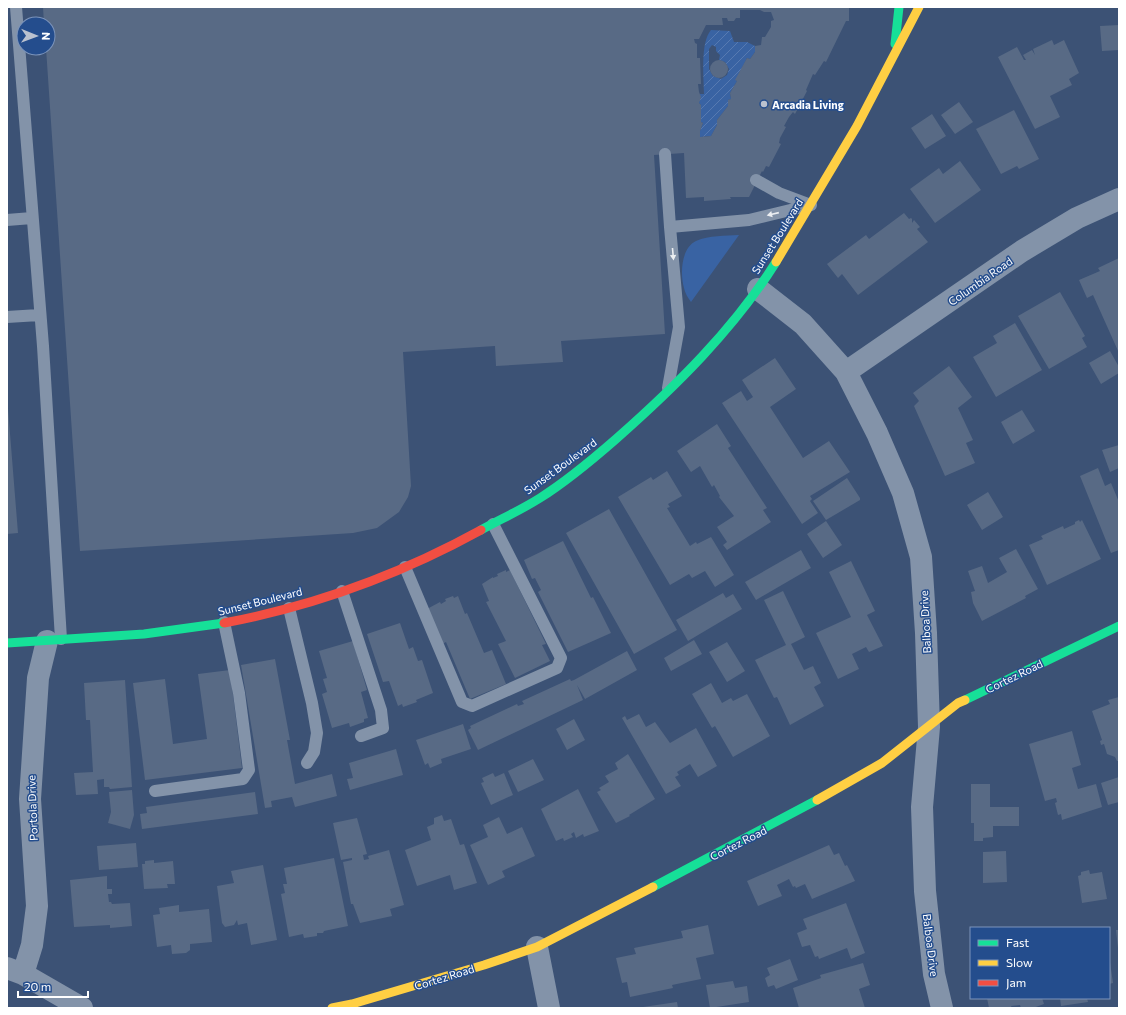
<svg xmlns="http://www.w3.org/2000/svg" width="1126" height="1015" font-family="Commissioner,sans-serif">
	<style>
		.grass { fill: #3963a3 }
		.garden { fill: url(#garden-furrows); fill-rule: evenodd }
		.building { fill: #586a85; fill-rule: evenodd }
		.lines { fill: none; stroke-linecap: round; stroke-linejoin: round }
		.lane { stroke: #8393a9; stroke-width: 12 }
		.street { stroke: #8393a9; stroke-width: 22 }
		.fast { stroke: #16e098; stroke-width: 9 }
		.slow { stroke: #ffcf43; stroke-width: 9 }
		.jam { stroke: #f24e42; stroke-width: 9 }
		.oneway { fill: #eceff2 }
		.poi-dot { fill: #bbc2cf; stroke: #244d8d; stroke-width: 1.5 }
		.labels { text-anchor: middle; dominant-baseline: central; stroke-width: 3; stroke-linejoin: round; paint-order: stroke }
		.poi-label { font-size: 11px; font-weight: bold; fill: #fff; stroke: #244d8d; text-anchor: start }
		.street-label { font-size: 11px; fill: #fff; stroke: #244d8d }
	</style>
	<defs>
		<pattern id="garden-furrows" width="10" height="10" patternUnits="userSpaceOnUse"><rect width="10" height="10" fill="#3963a3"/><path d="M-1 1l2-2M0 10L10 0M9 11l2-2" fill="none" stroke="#577ab1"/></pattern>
	</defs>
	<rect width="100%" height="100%" fill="#3c5275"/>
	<path class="grass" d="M739 235 691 302C688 298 685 293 684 288 680 274 681 248 696 241 709 235 726 236 739 235Z"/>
	<path class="garden" d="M711 30 730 31 734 42H747L755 46V52L750 59 747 58 736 80 737 81 730 93 731 99 728 100V106L717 120V125L711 136 700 137V131L703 123 701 122V105L699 103 700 94H704C704 77 700 43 711 30ZM712 45 716 47V51L720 55 719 60 725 62 729 69 727 75 721 79 713 76 709 69V49Z"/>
	<path class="building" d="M43 7H849V21H846L826 62 824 61 815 75 813 74 806 90 807 91 795 114 793 112 789 117 784 126 786 127 780 138 779 143 781 144 769 167 766 166 763 172 762 171 749 197H730L731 199 704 201V197L686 198 684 153 654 155 665 334 561 341 563 362 496 366 495 346 403 352 411 486 408 497 399 512 377 528 353 533 80 551 46 48H48V24H44ZM740 10H760L764 12H771L774 20 771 21V27L765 37H762L761 45 755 46V52L750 59 747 58 735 80 737 81 730 93 731 99 728 100V106L717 120V125L711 136 700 137V131L703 123 701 122V105L699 103 701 97 699 92 698 84H701L700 58H697V44L695 43 694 39H699L706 25H723L722 18H727L728 21H734L736 18H740Z
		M1119 25V50L1102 51 1100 26Z
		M1052 40 1054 45 1064 40 1079 73 1069 79 1072 85 1050 96 1060 117 1035 129 998 57 1017 47 1024 60H1026L1023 55 1032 50 1035 55 1033 49Z
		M710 69a9 9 0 1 1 18 0a9 9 0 1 1-18 0Z
		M959 102 973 122 955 134 941 115Z
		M1014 110 1039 159 1019 169 1017 166 1001 174 976 129Z
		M932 114 946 136 925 149 911 128Z
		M960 161 981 190 935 223 910 189 939 168 943 174Z
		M904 213 909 219 911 218 912 219V223L914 220 920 227 917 229 928 242 858 295 842 274 838 278 827 264 866 235 869 239Z
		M1119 258V353L1093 295 1087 298 1079 280 1100 271 1098 268Z
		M1060 292 1085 336 1082 338 1087 347 1049 369 1018 316Z
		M1015 323 1042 370 996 397 973 357 997 343 993 336Z
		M1110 351 1119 367V373L1101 384 1089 363Z
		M775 358 796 389 770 407 803 458 829 441 850 472 810 496 812 499 810 501 818 513 802 524 722 403 741 391 747 401 753 397 742 380Z
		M949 366 972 397 958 408 973 440 966 443 975 463 945 476 914 406 919 401 913 393Z
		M7 396 18 533 7 534Z
		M1022 410 1035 431 1013 444 1001 422Z
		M717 424 731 446 728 448 767 508 763 510 771 522 727 550 723 545 727 542 717 527 734 516 719 497 720 496 714 485 712 487 700 466 691 472 677 451Z
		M1119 445V468L1110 472 1102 450Z
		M1098 468 1105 486 1111 483 1119 502V550L1111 553 1080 476Z
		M667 471 682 496 668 504 670 507 667 508 690 546 696 542 697 544 711 537 734 575 715 587 705 571 692 578 689 574 670 585 618 497 651 477 653 480Z
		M847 478 860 498V500L826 520 813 501Z
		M988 492 1003 517 982 530 967 505Z
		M609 509 677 630 634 654 566 533Z
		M1079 520 1080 522 1082 520 1101 559 1047 585 1029 545 1043 539 1041 536 1063 526 1064 529 1075 524V522Z
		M826 521 842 545 823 558 807 534Z
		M563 541 591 598 593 597 611 633 568 652 538 592 541 590 535 578 532 579 524 560Z
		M1016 549 1038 589 1025 596 1026 598 982 621 973 603 971 592 975 591 968 571 982 566 988 583 1007 572 999 558Z
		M801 550 811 568 756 600 745 582Z
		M851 561 875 611 867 615 883 646 869 652 866 647 852 654 859 669 838 679 816 633 851 617 829 572Z
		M506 570V572L510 570 546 644 542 645 550 661 515 678 498 644 506 641 486 602 489 601 482 584 493 577V578L498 576 497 574Z
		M783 591 805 637 791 644 804 670 813 666 821 683 814 687 824 706 790 725 777 697 774 698 755 660 786 645 764 600Z
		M723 593 726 598 733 594 742 609 688 641 676 620Z
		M453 596 454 598 458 596 465 614 467 613 484 653 492 650 506 684 470 699 446 642 442 644 427 609 440 602 441 604 446 601 445 599Z
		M400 623 409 649 413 647 418 661 422 660 433 693 416 700 417 702 403 707 402 704 398 706 389 681 383 682 367 634Z
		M694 640 702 654 671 671 664 658Z
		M353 641 367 690 361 692 368 718 364 719V722L350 727 349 723 332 728 322 694 327 692 323 679 327 678 319 651Z
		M727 642 745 671 727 682 709 652Z
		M627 651 637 670 585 699 577 685 583 700 478 750 468 730 471 728 470 726 517 704 518 706 524 704 522 701 570 679 571 681 574 680Z
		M275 659 290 740H287L295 784 332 774 337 796 295 807 292 797 271 801 272 807 265 808 241 665Z
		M230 670 242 768 145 780 133 683 165 679 173 744 207 739 198 674Z
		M125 680 132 787 110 789 109 787H104V779L97 780 98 794 76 795 74 773 93 772 90 720H86L84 683Z
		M711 683 722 703 731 698 733 701 747 694 770 736 733 757 715 726 712 728 692 694Z
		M1119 697V761H1117L1115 757 1107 754 1104 744 1101 745 1100 741 1102 740 1092 711 1110 704 1108 700Z
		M639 714 646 727 655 722 670 743 696 728 717 766 698 777 690 764 677 772 679 775 675 777 681 786 666 794 622 718 625 716 627 720Z
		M574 719 585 740 567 750 556 729Z
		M463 724 471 749 441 759 442 763 430 768 428 763 425 765 416 740Z
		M1072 731 1081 765 1072 768 1078 789 1096 784 1102 807 1062 820 1061 814 1058 815 1055 803 1057 802 1056 798 1045 801 1029 744Z
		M396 749 403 775 350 790 347 779 353 778 349 763Z
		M628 754 655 799 629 815 630 816 616 823 597 792 601 790 599 788 609 782 605 776 618 769 615 763Z
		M533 759 544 780 518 792 508 771Z
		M493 773 495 777 504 773 513 795 491 805 481 783 484 782 482 778Z
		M1119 777V802L1108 805 1101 783Z
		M971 784H990V807H1019V826H993V837L983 838V841H974V823H971Z
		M578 789 599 831 584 837 583 834 576 838 574 832 571 834 573 837 564 841 563 838 556 841 541 809Z
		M132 790 134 815 130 829 108 823 111 812 109 792Z
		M255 792 258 814 142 829 140 814 147 813 146 807Z
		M442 815 444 821 451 819 460 845 464 844 477 883 454 890 450 875 417 886 405 850 431 840 427 827 434 824V818Z
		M499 817 507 834 522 827 535 856 502 871 505 877 488 885 470 845 488 837 483 825Z
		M357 818 367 854 363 855 364 860 369 859 368 856 389 850 404 905 390 909 392 916 360 923 353 904H351L343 862 352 860V858L341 860 333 823Z
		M136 843 138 867 99 870 97 846Z
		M829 845 834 855 839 853 845 866 847 865 855 881 812 899 805 884 796 888 795 886 793 887 789 879 777 885 782 896 758 906 747 881Z
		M1006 851 1007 882 983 883V852Z
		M334 858 348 926 324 931 323 933H317V936L304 938 303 934 289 937 281 894 285 893 283 884H287L284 868Z
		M154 860V863L173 861 175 884H167L168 888 144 889 142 864H145V861Z
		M263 865 277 940 251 945 247 923 238 925 237 920 234 925 225 927 222 923 217 886 234 883 231 871Z
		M1089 870 1090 874 1102 872 1107 899 1082 903 1078 876 1081 875V872Z
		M107 876V889H112V894H108L109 902H111L112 904 130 903 132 926 110 928V925L74 927 70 880Z
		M846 903 865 953 851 959 847 948 819 959 818 956 815 957 810 945 802 947 797 933 807 929 803 919Z
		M179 905V912L209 909 212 942 190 944V950L186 953 172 954 171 945 157 947 153 915 160 914 159 908Z
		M708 925 714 954 696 958 701 979 672 985 673 988 630 997 627 982 622 983 616 958 636 954 634 948 683 938 681 931Z
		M1116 930H1119V948H1118Z
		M790 959 798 980 776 989 774 985 768 987 765 978 770 975 767 968Z
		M1110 962 1113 983 1109 984V963Z
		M863 963 870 985 859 989 865 1008H799L793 988 821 978 820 975Z
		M733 981 735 988 747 986 749 1002 710 1008 706 985Z
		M987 998H1042L1044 1004 1033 1008H1021L1020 1005 1011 1006 1012 1008H989Z
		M1060 998H1087L1088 1002 1061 1006Z
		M677 1002 678 1008H643V1007Z"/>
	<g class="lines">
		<path class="lane" d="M16 7 43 346 61 639
			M665 154 670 227
			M756 180 779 193 811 205
			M7 220 32 218
			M7 317 39 315
			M668 388 679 327 670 227 749 220 811 205
			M405 567 462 702 472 706 557 668 561 658 493 524
			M342 591 381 710 383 728 361 736
			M289 608 312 703 317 733 314 752 307 763
			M155 791 243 779 249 770 239 693 224 622"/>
		<path class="street" d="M758 289 803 324 846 372 877 433 903 493 921 557 926 633 929 727 922 807 925 891 934 974 942 1008
			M846 372 1022 251 1077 218 1119 199
			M537 947 549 1008
			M7 968 23 974 82 1008
			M23 974 32 945 37 906 30 799 38 678 47 641"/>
		<path class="fast" d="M895 44 899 7
			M481 530C501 519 521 510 540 498 567 481 592 460 616 439 675 387 734 329 776 262
			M7 643 144 634 224 623
			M965 700 1119 626
			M653 887 817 800"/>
		<path class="slow" d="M776 262 857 126 919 7
			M817 800 882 763 958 703 965 700
			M332 1008 352 1004 484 965 537 947 653 887"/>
		<path class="jam" d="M224 623C314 606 401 574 481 530"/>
	</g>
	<defs><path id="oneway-solid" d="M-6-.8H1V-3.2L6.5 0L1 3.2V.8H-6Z"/></defs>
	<g class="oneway">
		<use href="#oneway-solid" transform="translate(773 214) rotate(167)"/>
		<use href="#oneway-solid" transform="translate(673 254) rotate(85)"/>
	</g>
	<circle class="poi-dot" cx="764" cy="104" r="4"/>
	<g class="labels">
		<g class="poi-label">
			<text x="772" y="104">Arcadia Living</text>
		</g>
		<g class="street-label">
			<text transform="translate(777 236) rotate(-58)">Sunset Boulevard</text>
			<text transform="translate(980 281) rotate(-35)">Columbia Road</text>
			<text transform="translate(560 466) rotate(-36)">Sunset Boulevard</text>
			<text transform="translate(260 601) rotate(-14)">Sunset Boulevard</text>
			<text transform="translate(925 622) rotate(-93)">Balboa Drive</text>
			<text transform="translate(1014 676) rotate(-26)">Cortez Road</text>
			<text transform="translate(32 808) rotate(-92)">Portola Drive</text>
			<text transform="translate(738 843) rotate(-27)">Cortez Road</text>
			<text transform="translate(931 945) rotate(83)">Balboa Drive</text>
			<text transform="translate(444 977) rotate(-17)">Cortez Road</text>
		</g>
	</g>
	<rect width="1126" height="1015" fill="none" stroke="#ffffff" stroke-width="16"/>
	<rect x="970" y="927" width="140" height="72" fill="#244d8d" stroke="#7c94bb"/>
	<rect x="978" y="940" width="20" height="6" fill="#16e098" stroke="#7c94bb"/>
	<text x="1006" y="947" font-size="12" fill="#ffffff">Fast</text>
	<rect x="978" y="960" width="20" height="6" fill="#ffcf43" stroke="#7c94bb"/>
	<text x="1006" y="967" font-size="12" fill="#ffffff">Slow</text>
	<rect x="978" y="980" width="20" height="6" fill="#f24e42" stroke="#7c94bb"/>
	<text x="1006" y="987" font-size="12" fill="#ffffff">Jam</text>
	<g transform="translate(36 36) rotate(91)"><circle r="19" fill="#244d8d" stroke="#7c94bb"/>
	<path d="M0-3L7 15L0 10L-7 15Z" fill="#bbc2cf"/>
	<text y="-6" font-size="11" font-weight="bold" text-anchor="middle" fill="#ffffff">N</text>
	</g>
	<path d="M18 991v6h70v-6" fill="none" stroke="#ffffff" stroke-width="2"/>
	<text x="24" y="991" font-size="12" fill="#ffffff" stroke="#244d8d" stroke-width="3" paint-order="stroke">20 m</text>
</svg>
